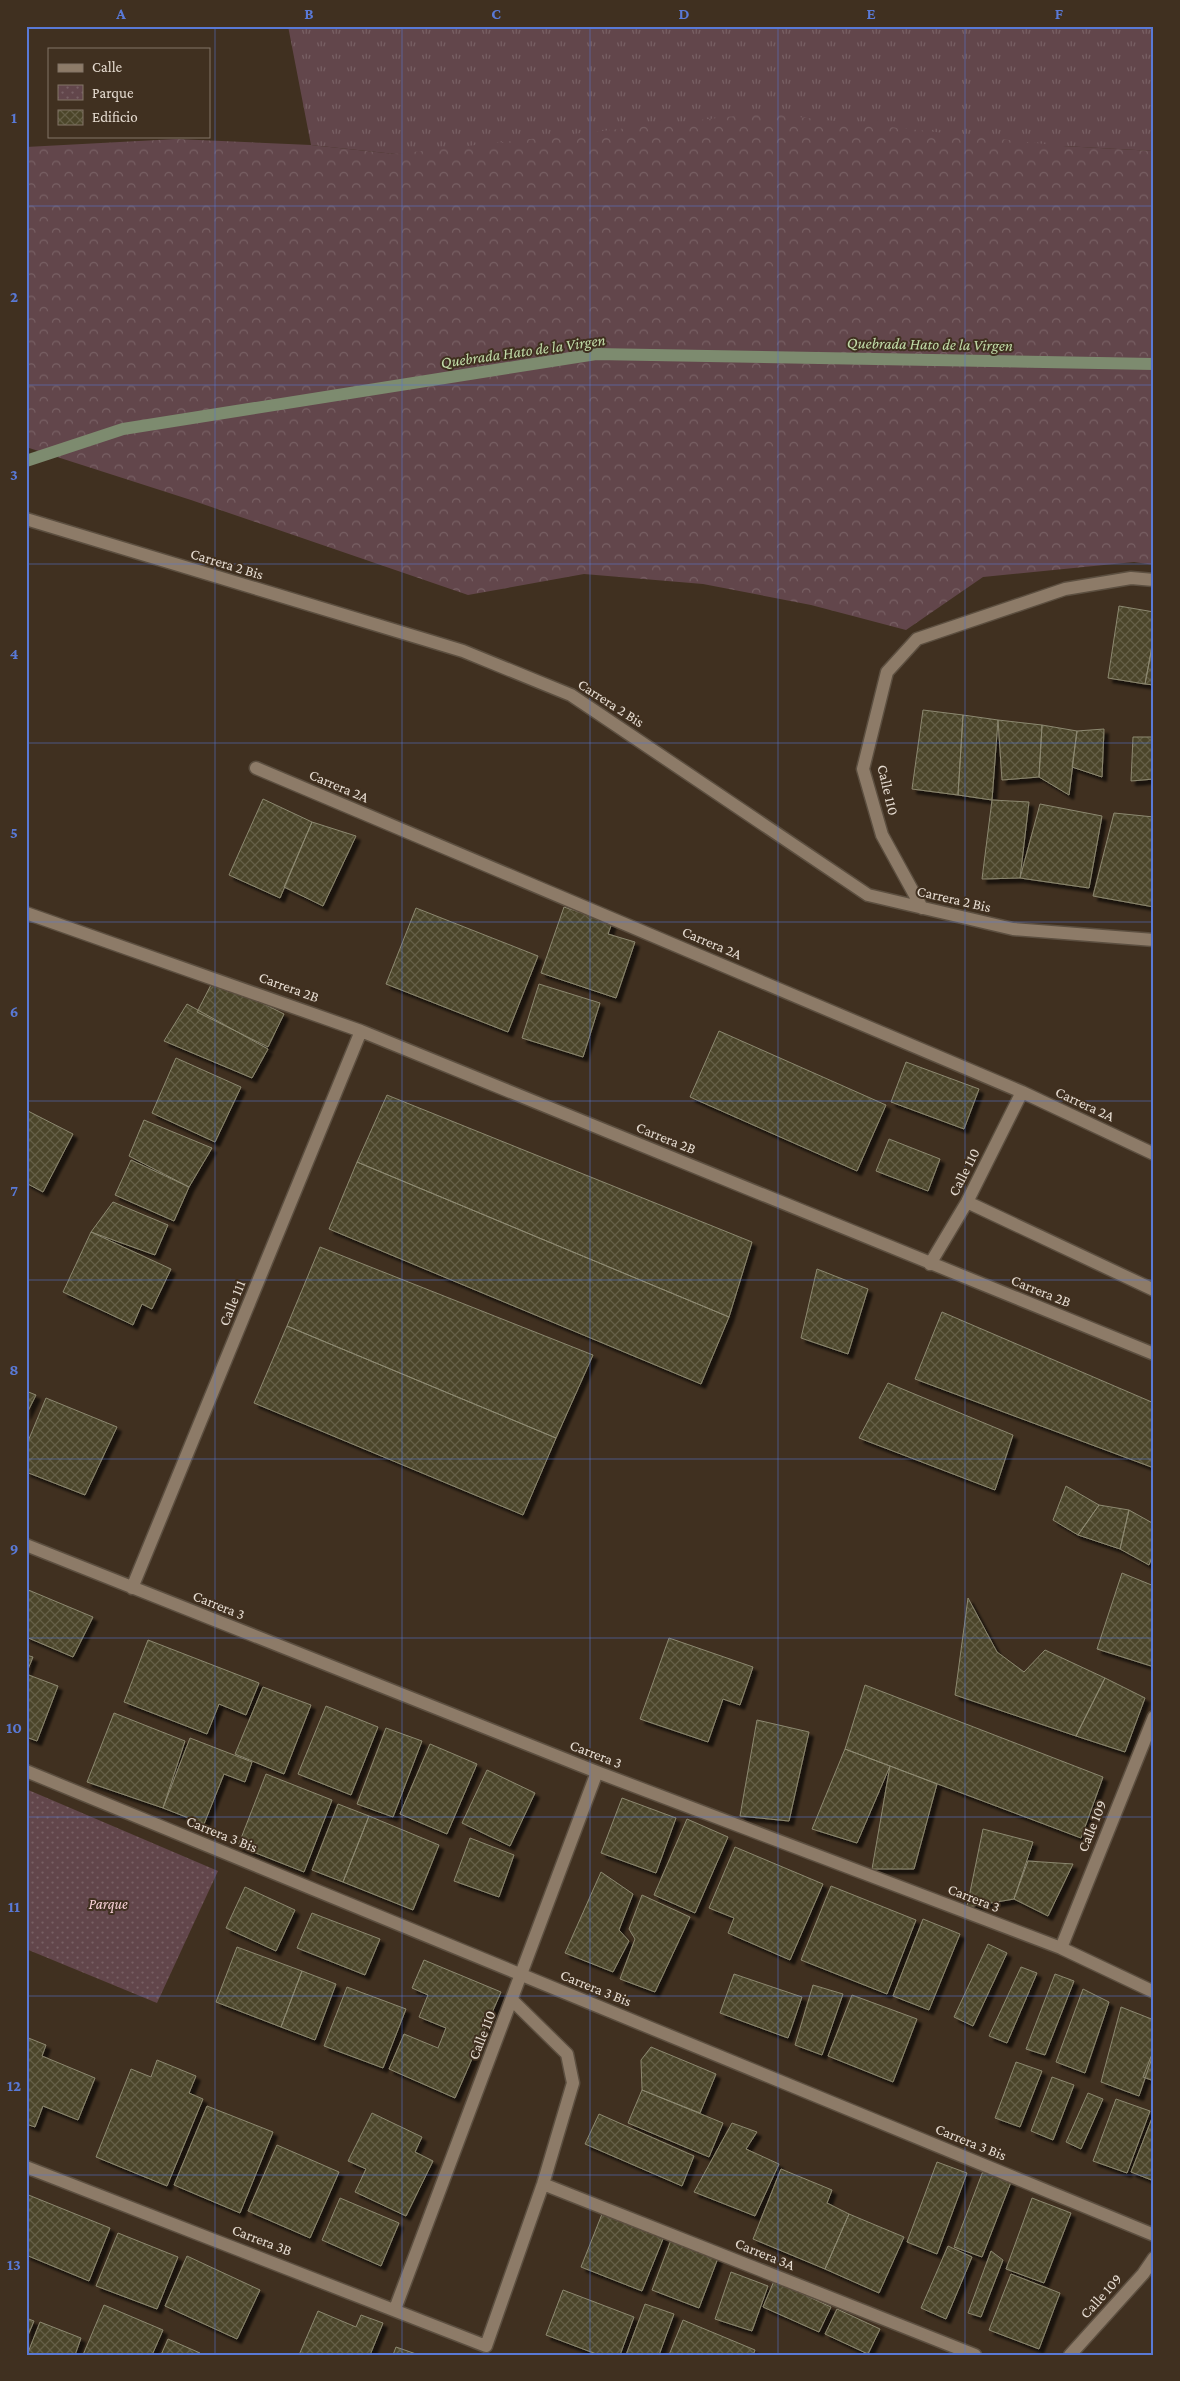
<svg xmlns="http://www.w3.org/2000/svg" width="1180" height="2381" font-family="'Crimson Pro',serif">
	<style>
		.grass { fill: url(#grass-tufts) }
		.forest { fill: url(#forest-crowns) }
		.park { fill: url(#park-dots) }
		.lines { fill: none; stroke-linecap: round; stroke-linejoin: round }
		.stream { stroke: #7d8b6f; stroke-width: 12 }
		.building { fill: url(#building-cross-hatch); stroke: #8c8870; filter: url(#shadow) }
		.minor-casing { stroke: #5c4f40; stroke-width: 15 }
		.minor { stroke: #8d7b68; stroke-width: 12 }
		.grid { fill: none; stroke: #5979d6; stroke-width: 1; stroke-opacity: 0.55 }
		.labels { text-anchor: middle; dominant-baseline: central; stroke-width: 4; stroke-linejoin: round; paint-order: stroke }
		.street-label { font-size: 15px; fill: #e6dcd1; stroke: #403020 }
		.park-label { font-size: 15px; font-style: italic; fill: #f8d1d7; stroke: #403020 }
		.water-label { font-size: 16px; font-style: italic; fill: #c1dca8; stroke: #403020 }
		.neatline { fill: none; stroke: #5979d6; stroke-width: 2 }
		.grid-label { font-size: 16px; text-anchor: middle; font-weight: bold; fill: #5979d6 }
	</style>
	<defs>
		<pattern id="grass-tufts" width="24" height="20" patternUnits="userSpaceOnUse" patternTransform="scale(1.25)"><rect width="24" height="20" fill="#62464b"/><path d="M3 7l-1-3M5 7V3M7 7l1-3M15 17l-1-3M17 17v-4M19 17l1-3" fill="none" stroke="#786064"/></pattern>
		<pattern id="forest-crowns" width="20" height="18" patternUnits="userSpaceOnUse" patternTransform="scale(1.25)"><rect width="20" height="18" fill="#62464b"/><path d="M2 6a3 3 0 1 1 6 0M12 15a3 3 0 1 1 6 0" fill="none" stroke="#786064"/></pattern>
		<pattern id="park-dots" width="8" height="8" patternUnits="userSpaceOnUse" patternTransform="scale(1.25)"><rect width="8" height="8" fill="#62464b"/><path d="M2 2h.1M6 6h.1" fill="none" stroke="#786064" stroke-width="1.8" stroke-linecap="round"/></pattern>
		<pattern id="building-cross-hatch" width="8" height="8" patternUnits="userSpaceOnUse" patternTransform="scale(1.25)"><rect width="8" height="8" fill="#4b4529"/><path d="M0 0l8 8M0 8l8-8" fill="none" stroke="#655f47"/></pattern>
		<filter id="shadow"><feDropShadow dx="4.5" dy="4.5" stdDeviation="1" flood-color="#0009"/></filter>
	</defs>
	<rect width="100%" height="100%" fill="#403020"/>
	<path class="grass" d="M288 26H1154V151L1063 146 395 154 311 145Z"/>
	<path class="forest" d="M762 113 1063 146 1154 151V565L1134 562 983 577 906 630 811 605 703 584 584 574 468 595 191 500 26 447V147L176 139 311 145 395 154Z"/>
	<path class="park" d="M26 1789 218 1871 157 2003 26 1949Z"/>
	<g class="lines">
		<path class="stream" d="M26 461 123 429 596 354 1154 364"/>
	</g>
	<path class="building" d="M1119 606 1154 612V636L1145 684 1108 678Z
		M1154 636V685L1145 684Z
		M923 710 963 715 958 795 912 789Z
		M963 715 998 720 992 800 958 795Z
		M998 720 1042 725 1039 777 1002 780Z
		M1042 725 1077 731 1069 795 1039 777Z
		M1104 729 1102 777 1072 767 1077 731Z
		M1133 737H1154V779L1131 781Z
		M263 799 312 822 280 898 229 875Z
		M992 800 1029 802 1020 878 982 879Z
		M1040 804 1102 816 1089 888 1020 878Z
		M1114 813 1154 817V907L1093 896Z
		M312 822 356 836 323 906 284 887Z
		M564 907 612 923 608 934 635 942 616 998 541 973Z
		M416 908 538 956 508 1032 386 984Z
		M214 979 284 1014 268 1047 197 1012Z
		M539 984 600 1003 583 1057 522 1038Z
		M187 1004 268 1049 252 1078 164 1041Z
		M719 1031 886 1105 857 1171 690 1097Z
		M176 1058 241 1087 215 1142 152 1113Z
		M906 1062 979 1089 964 1129 891 1102Z
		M387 1095 752 1242 729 1317 357 1162Z
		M26 1110 73 1134 43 1192 26 1183Z
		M144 1120 212 1148 189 1187 129 1156Z
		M889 1139 940 1159 928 1191 876 1171Z
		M131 1160 189 1187 174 1221 115 1195Z
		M357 1162 729 1317 701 1384 329 1229Z
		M113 1202 168 1225 155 1255 91 1232Z
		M91 1232 171 1269 152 1309 142 1304 133 1325 63 1292Z
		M320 1247 593 1355 556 1438 287 1326Z
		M817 1269 868 1289 848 1354 801 1338Z
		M942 1312 1154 1403V1468L915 1379Z
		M287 1326 556 1438 523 1515 254 1403Z
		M888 1383 1013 1435 995 1490 859 1438Z
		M26 1391 36 1395 26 1415Z
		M46 1398 117 1427 85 1495 26 1472V1446Z
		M1066 1486 1099 1505 1078 1535 1053 1520Z
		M1099 1505 1129 1510 1120 1549 1078 1535Z
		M1129 1510 1154 1524V1552L1149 1565 1120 1549Z
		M1122 1573 1154 1586V1662L1151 1666 1097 1649Z
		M26 1589 93 1617 73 1657 26 1637Z
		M968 1598 997 1652 1024 1672 1045 1650 1105 1678 1076 1736 955 1695Z
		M669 1638 753 1667 740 1705 723 1699 708 1742 640 1719Z
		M148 1640 259 1683 246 1715 219 1704 207 1734 124 1702Z
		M26 1655 33 1657 26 1674 58 1686 37 1741 26 1737Z
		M1105 1678 1145 1698 1125 1752 1076 1736Z
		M865 1685 1103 1777 1081 1838 845 1749Z
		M263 1687 311 1705 284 1774 235 1754Z
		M326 1706 378 1727 351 1795 298 1774Z
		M114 1713 185 1741 163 1808 87 1782Z
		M757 1720 809 1732 789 1821 740 1816Z
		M386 1728 422 1741 393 1817 357 1804Z
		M190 1738 252 1762 245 1782 224 1774 204 1824 163 1808Z
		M430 1744 477 1764 447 1834 400 1814Z
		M845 1749 890 1766 857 1843 812 1829Z
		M890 1766 937 1784 914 1869H872Z
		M487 1770 535 1793 510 1846 462 1823Z
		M266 1774 332 1800 304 1872 238 1846Z
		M622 1798 676 1818 656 1873 601 1853Z
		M338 1804 369 1816 343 1882 312 1870Z
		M369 1816 439 1845 413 1910 343 1882Z
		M687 1819 728 1837 695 1913 654 1895Z
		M983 1829 1033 1842 1014 1899 967 1907Z
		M470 1838 514 1855 499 1897 454 1881Z
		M735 1847 823 1884 790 1960 728 1933 734 1918 709 1908Z
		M1028 1861 1073 1864 1048 1916 1014 1899Z
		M601 1872 633 1894 619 1930 629 1941 613 1972 565 1953Z
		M831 1886 916 1920 887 1994 801 1960Z
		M245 1887 295 1910 276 1951 226 1928Z
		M642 1895 690 1917 655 1992 620 1979 635 1939 629 1929Z
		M312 1913 380 1939 365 1975 297 1948Z
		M923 1919 960 1934 929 2010 893 1996Z
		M988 1944 1007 1953 973 2026 954 2017Z
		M237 1947 302 1971 281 2027 216 2002Z
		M424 1960 501 1992 455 2098 389 2069 404 2034 438 2048 446 2028 419 2017 428 1995 412 1988Z
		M1021 1967 1037 1973 1007 2043 989 2036Z
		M302 1971 336 1984 315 2040 281 2027Z
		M734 1974 802 1997 788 2038 720 2013Z
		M1055 1974 1074 1981 1045 2055 1026 2049Z
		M813 1985 843 1994 822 2055 795 2045Z
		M347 1987 406 2009 383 2068 324 2046Z
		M1083 1989 1109 2002 1085 2073 1056 2062Z
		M852 1995 917 2019 893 2082 828 2056Z
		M1121 2007 1154 2020V2052L1139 2096 1101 2082Z
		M26 2037 46 2045 42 2056 95 2078 78 2120 43 2106 35 2127 26 2124Z
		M651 2047 716 2074 700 2113 642 2090 641 2060Z
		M1154 2049V2081L1143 2077Z
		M157 2060 196 2076 189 2093 203 2099 167 2186 96 2157 131 2069 151 2077Z
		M1016 2062 1042 2071 1020 2127 995 2118Z
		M1052 2077 1074 2085 1053 2140 1031 2131Z
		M642 2090 723 2123 709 2157 628 2123Z
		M1088 2093 1103 2099 1081 2149 1066 2142Z
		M1116 2099 1150 2111 1127 2173 1093 2161Z
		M207 2106 273 2132 240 2213 174 2185Z
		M372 2113 422 2137 415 2152 433 2161 406 2216 355 2192 366 2169 348 2161Z
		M1154 2113V2181L1131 2172Z
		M599 2114 694 2156 682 2186 585 2144Z
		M732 2123 757 2132 746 2149 779 2164 755 2216 694 2192Z
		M277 2145 339 2172 310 2238 248 2211Z
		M937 2162 967 2173 937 2254 907 2242Z
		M781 2169 832 2190 827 2203 849 2214 825 2269 753 2239Z
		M983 2171 1011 2182 982 2257 954 2247Z
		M26 2194 110 2228 89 2281 26 2255Z
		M340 2198 399 2223 381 2266 322 2240Z
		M1032 2198 1071 2213 1044 2283 1006 2269Z
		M604 2209 665 2234 642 2291 581 2267Z
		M849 2214 904 2237 879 2293 825 2269Z
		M118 2233 178 2257 157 2309 96 2286Z
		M671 2240 718 2258 699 2308 652 2290Z
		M948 2246 972 2257 946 2319 921 2308Z
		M991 2251 1003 2260 981 2317 968 2313Z
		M187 2256 260 2290 237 2339 165 2306Z
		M731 2272 768 2286 752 2331 715 2319Z
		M1011 2274 1060 2293 1039 2349 989 2330Z
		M774 2281 831 2307 819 2332 763 2307Z
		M563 2290 634 2317 620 2355H599L546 2335Z
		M645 2304 674 2314 659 2355H626Z
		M104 2305 163 2330 152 2355H83Z
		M837 2309 880 2329 868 2354 825 2334Z
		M318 2311 356 2327 361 2315 383 2323 370 2355H299Z
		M26 2318 34 2321 26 2340Z
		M683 2320 755 2350 753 2355H669Z
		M40 2322 81 2338 75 2355H27Z
		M168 2339 200 2353V2355H161Z
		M396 2347 419 2355H393Z"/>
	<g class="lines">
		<defs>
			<path id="minor" d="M26 519 463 651 571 695 868 895 1013 929 1154 940
				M256 768 1022 1092 1154 1154
				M922 908 882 835 863 769 887 672 917 639 1065 589 1131 578 1154 580
				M26 913 361 1031 1154 1354
				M967 1202 1154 1290
				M930 1264 967 1202 1022 1092
				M26 1545 597 1772 1061 1948 1154 1992
				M132 1588 361 1031
				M26 1771 1154 2235
				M1061 1948 1154 1717
				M26 2167 486 2346 543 2184 573 2083 567 2054 512 2000
				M543 2184 975 2355
				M395 2309 597 1772
				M1070 2355 1143 2274 1154 2258"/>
		</defs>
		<use href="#minor" class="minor-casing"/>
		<use href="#minor" class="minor"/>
	</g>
	<path class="grid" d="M215 26V2355M402 26V2355M590 26V2355M778 26V2355M965 26V2355M26 206H1154M26 385H1154M26 564H1154M26 743H1154M26 922H1154M26 1101H1154M26 1280H1154M26 1459H1154M26 1638H1154M26 1817H1154M26 1996H1154M26 2175H1154"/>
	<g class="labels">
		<g class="street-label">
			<text transform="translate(227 564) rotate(17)">Carrera 2 Bis</text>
			<text transform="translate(611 703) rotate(33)">Carrera 2 Bis</text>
			<text transform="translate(339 786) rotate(23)">Carrera 2A</text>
			<text transform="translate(888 790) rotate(77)">Calle 110</text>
			<text transform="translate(954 899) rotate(13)">Carrera 2 Bis</text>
			<text transform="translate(712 943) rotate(23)">Carrera 2A</text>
			<text transform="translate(289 987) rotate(20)">Carrera 2B</text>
			<text transform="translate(1085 1104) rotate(25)">Carrera 2A</text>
			<text transform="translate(666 1138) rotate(22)">Carrera 2B</text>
			<text transform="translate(964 1172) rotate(-63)">Calle 110</text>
			<text transform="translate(1041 1291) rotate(22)">Carrera 2B</text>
			<text transform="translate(232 1303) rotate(-68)">Calle 111</text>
			<text transform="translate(219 1605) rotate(22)">Carrera 3</text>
			<text transform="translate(596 1754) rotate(21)">Carrera 3</text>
			<text transform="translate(1092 1826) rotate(-68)">Calle 109</text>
			<text transform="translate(222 1834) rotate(22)">Carrera 3 Bis</text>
			<text transform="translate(974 1898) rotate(21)">Carrera 3</text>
			<text transform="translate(596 1988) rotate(22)">Carrera 3 Bis</text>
			<text transform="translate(482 2035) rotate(-69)">Calle 110</text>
			<text transform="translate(971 2142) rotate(22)">Carrera 3 Bis</text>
			<text transform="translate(262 2240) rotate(21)">Carrera 3B</text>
			<text transform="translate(765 2254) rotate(22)">Carrera 3A</text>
			<text transform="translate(1101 2296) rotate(-48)">Calle 109</text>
		</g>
		<g class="park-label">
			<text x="108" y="1904">Parque</text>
		</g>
		<g class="water-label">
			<text transform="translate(930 344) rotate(1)">Quebrada Hato de la Virgen</text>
			<text transform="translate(523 351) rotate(-8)">Quebrada Hato de la Virgen</text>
		</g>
	</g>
	<rect width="1180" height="2381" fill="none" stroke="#403020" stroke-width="55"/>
	<rect x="48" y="48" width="162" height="90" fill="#403020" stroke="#827567"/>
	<rect x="58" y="64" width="25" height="8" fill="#8d7b68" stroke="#827567"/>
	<text x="92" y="72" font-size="15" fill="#e6dcd1">Calle</text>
	<rect x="58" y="85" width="25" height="15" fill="url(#park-dots)" stroke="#827567"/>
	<text x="92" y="98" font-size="15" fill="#e6dcd1">Parque</text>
	<rect x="58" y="110" width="25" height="15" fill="url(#building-cross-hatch)" stroke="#827567"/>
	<text x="92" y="122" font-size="15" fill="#e6dcd1">Edificio</text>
	<rect x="28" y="28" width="1124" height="2326" class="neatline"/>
	<g class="grid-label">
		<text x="121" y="19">A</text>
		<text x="309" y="19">B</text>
		<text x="496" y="19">C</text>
		<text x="684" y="19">D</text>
		<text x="871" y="19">E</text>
		<text x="1059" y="19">F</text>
		<text x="14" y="123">1</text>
		<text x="14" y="302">2</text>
		<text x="14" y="480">3</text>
		<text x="14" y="659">4</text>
		<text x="14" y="838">5</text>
		<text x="14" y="1017">6</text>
		<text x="14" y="1196">7</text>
		<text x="14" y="1375">8</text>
		<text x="14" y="1554">9</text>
		<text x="14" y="1733">10</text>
		<text x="14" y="1912">11</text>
		<text x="14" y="2091">12</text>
		<text x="14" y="2270">13</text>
	</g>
</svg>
